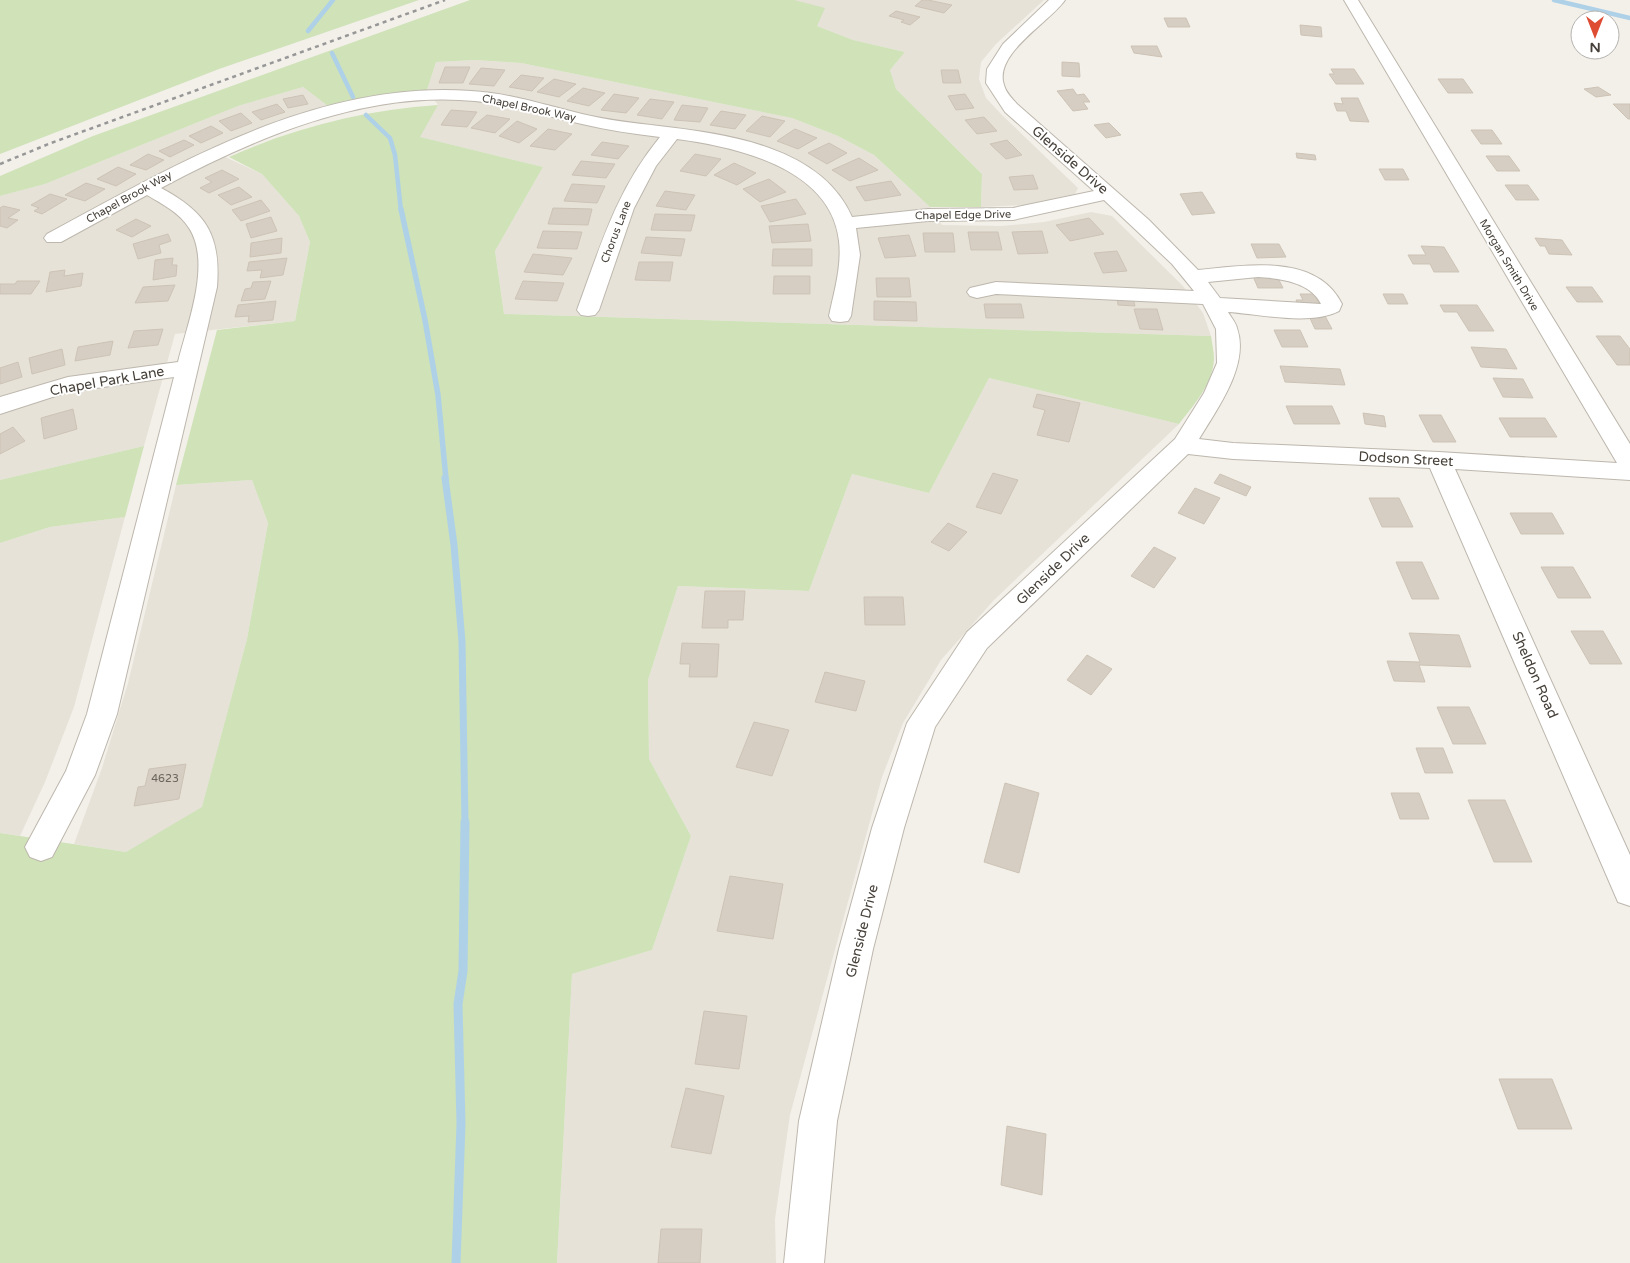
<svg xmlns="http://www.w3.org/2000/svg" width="1630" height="1263" font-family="'Varela Round',sans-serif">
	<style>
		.residential { fill: #e6e2d8 }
		.green { fill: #cfe2b8 }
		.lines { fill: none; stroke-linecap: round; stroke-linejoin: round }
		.stream-far3 { stroke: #aed1e8; stroke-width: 4.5 }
		.stream-far2 { stroke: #aed1e8; stroke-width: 5.5 }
		.stream-far1 { stroke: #aed1e8; stroke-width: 7 }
		.stream { stroke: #aed1e8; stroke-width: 9 }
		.building { fill: #d6cec3; stroke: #cdc3b5 }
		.minor-casing { stroke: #bdb7ad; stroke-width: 2 }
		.minor { fill: #fff; fill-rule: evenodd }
		.rail { stroke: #979797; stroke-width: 2.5; stroke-dasharray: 4 4; stroke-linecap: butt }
		.labels { text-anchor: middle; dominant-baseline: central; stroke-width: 4; stroke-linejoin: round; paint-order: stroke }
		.far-street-label { font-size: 11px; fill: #464039; stroke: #fff }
		.number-label { font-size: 11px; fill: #6a645c }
		.street-label { font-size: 14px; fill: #464039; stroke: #fff }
	</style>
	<rect width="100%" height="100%" fill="#f3f0ea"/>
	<path class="residential" d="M794 0H1044L996 44 981 62 979 79 986 98 1002 115 1078 188 1075 194 1025 205 981 207 982 174 896 89 890 70 905 52 853 40 817 26Z
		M475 60 521 63 792 118 838 136 874 155 930 207 942 225 1002 226 1044 222 1091 212 1112 216 1183 286 1203 313 1211 336 504 314 495 251 543 167 419 137 438 105 427 90 436 62Z
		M303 87 328 106 282 120 208 149 262 174 299 216 310 242 295 321 175 334 144 446 0 480V196L45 184 238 106Z
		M989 378 1179 424 993 601 941 660 903 723 882 777 790 1115 775 1219 776 1263H557L572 974 652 950 691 836 649 759 648 680 678 586 809 591 852 474 929 493Z
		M252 480 268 523 247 639 202 808 126 852 74 844 102 768 128 683 176 485Z
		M125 517 74 707 45 782 20 836 0 833V543L50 527Z"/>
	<path class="green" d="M0 0H419L219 69 0 154Z
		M470 0H794L825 8 817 26 853 40 905 52 890 70 896 89 982 174 981 207H930L874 155 838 136 792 118 521 63 475 60 436 62 427 90 375 96 328 106 303 87 238 106 45 184 0 196V176L93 136Z
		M438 105 420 137 543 167 495 251 504 314 1211 336C1212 343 1214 352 1214 359 1213 384 1193 406 1179 424L989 378 929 493 852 474 809 591 678 586 648 680 649 759 691 836 652 950 572 974 557 1263H0V833L126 852 202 807 247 639 268 523 252 480 176 485 217 330 295 321 310 242 299 216 262 174 229 157C296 127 365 110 438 105Z
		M144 446 125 517 50 527 0 543V480Z"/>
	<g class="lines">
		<path class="stream-far3" d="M1554 0 1630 18
			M308 31 333 0
			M332 53 353 97
			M366 115 390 138 395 155 401 211"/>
		<path class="stream-far2" d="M401 209 425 320 438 395 446 479"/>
		<path class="stream-far1" d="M445 478 454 545 462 642 465 823"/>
		<path class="stream" d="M456 1263 461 1124 458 1004 463 971 465 822"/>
	</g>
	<path class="building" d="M922 0H928L952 5 944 13 915 6Z
		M896 11 920 17 910 25 901 22 904 20 889 16Z
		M1164 18H1186L1190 27H1168Z
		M1300 25 1321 27 1322 37 1301 35Z
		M1131 46H1157L1162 57 1134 53Z
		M1062 62 1079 63 1080 77 1062 76Z
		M445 67H470L463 83H439Z
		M481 68 505 70 494 86 469 84Z
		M1331 69H1354L1364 84H1336L1329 74H1334Z
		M941 70H958L961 83H943Z
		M521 75 544 78 532 91 509 87Z
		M554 79 576 84 559 97 537 92Z
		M1438 79H1463L1473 93H1448Z
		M1598 87 1611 95 1596 97 1584 89Z
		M583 88 605 93 589 106 567 101Z
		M1073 89 1077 95 1084 94 1090 102H1083L1088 109 1073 111 1057 91Z
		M614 94 639 98 626 113 601 110Z
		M965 94 974 108 956 110 948 96Z
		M303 95 308 104 288 108 283 99Z
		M1341 98H1358L1369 122 1350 121 1346 111H1337L1334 103 1343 104Z
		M650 99 674 102 662 119 637 115Z
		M277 104 285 112 261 120 252 112Z
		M1613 104H1630V119H1628Z
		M682 105 708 108 700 122 674 120Z
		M451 110 477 112 467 127 441 125Z
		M721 111 746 115 735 129 710 125Z
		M241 113 252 123 231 131 219 121Z
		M487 115 510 119 495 133 471 128Z
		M762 116 785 121 770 137 746 131Z
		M984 117 997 131 977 134 965 120Z
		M517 121 537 129 519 143 499 136Z
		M1109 123 1121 135 1106 138 1094 125Z
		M211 126 223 133 201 143 189 136Z
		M548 129 572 134 555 150 530 146Z
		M795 129 817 138 798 149 777 141Z
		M1471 130H1492L1502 144H1481Z
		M184 140 194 145 170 157 159 151Z
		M1007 140 1022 155 1006 159 990 144Z
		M602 142 629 146 618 159 591 155Z
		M829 143 847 153 827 164 808 153Z
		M1296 153 1315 155 1316 160 1297 158Z
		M148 154 164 160 146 170 130 165Z
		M695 154 721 159 706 176 680 171Z
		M1486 156H1509L1520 171H1497Z
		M859 158 878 170 850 181 832 170Z
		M581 161 615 164 606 178 572 175Z
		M734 163 756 173 737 185 714 175Z
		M118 167 136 174 116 186 97 179Z
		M1379 169H1403L1409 180H1385Z
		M222 170 239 179 209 193 200 188 212 182 205 178Z
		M1033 175 1038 189 1014 190 1009 177Z
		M769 179 786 192 760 202 743 189Z
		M891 181 901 195 865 201 856 187Z
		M86 183 105 189 85 201 65 195Z
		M572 184 605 186 597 203 564 201Z
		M1505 185H1528L1539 200H1516Z
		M239 187 252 197 231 205 218 195Z
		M665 191 695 195 686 210 656 206Z
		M1202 192 1215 213 1192 215 1180 194Z
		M50 194 67 199 42 214 34 211 39 208 31 205Z
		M796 199 806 214 770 222 761 206Z
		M261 200 270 211 241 221 232 210Z
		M3 206 20 210 8 218 18 220 7 228 0 226V208Z
		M553 208 592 209 588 225 548 224Z
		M655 214 695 215 691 231 651 230Z
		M271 217 277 231 251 238 246 224Z
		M1089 218 1104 234 1070 241 1056 225Z
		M136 219 151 226 132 237 116 230Z
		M808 224 811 241 772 243 769 226Z
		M543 231 582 232 577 249 537 248Z
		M1042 231 1048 253 1018 254 1012 232Z
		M968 232H998L1002 250H971Z
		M923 233H953L955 252H925Z
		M168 234 171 241 159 245 161 253 138 259 133 244Z
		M909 235 916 256 885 258 878 238Z
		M646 237 685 239 681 256 641 253Z
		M282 238 281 253 250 257 251 243Z
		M1535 238 1562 240 1572 255 1549 254 1545 246H1540Z
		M1251 244H1279L1286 257 1257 258Z
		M1421 246 1444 247 1459 272H1434L1430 264H1413L1408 255H1426Z
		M773 249H812V266H772Z
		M1117 251 1127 271 1103 273 1094 253Z
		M533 254 572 258 563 275 524 272Z
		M173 258 172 265H177L176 276 153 280 155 260Z
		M287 258 283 275 260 278 262 270 247 271 249 262Z
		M639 262H673L670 281 635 280Z
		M65 270 64 276 83 273 81 286 46 292 50 272Z
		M1252 274H1276L1283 288H1258Z
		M774 276H810V294H773Z
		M876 278H909L911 297H877Z
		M17 281H40L31 294H0V284H15Z
		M271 281 265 299 241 301 245 289 251 288 253 282Z
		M523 281 564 283 557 301 515 299Z
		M175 285 168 301 135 303 143 287Z
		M1566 287H1592L1603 302H1577Z
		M1300 294H1315L1321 308H1299L1296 300H1303Z
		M1383 294H1403L1408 304H1388Z
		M1117 297 1133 298 1135 306 1118 305Z
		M276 301 273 320 248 322 249 316 235 317 238 305Z
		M874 301 916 302 917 321 874 320Z
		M984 304H1021L1024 318H986Z
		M1440 305H1477L1494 331H1469L1457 312H1444Z
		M1134 309H1157L1163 330 1140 329Z
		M1308 314H1324L1332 329H1315Z
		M163 329 158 345 128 348 134 331Z
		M1274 330H1300L1308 347H1282Z
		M1596 336H1620L1630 349V365H1617Z
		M113 341 110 355 75 361 78 347Z
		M1471 347 1506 349 1517 369 1481 367Z
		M62 349 65 365 32 374 29 358Z
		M18 362 22 377 0 384V368Z
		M1280 366 1340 369 1345 385 1285 382Z
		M1493 378 1523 379 1533 398 1503 397Z
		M1037 394 1080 403 1069 442 1037 435 1045 410 1033 407Z
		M1286 406H1332L1340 424H1294Z
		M73 409 77 429 44 439 41 418Z
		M1363 413 1384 416 1386 427 1365 424Z
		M1419 415H1441L1456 442H1433Z
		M1499 418H1545L1557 437H1510Z
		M13 427 25 441 0 454V434Z
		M993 473 1018 480 1001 514 976 507Z
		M1220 474 1251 487 1246 496 1214 483Z
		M1195 488 1220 498 1204 524 1178 513Z
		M1369 498H1399L1413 527H1382Z
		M1510 513H1552L1564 534H1521Z
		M948 523 967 532 949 551 931 542Z
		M1154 547 1176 558 1154 588 1131 576Z
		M1396 562H1422L1439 599H1412Z
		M1541 567H1573L1591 598H1558Z
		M705 591H745L743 620H728V628H702Z
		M864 597H903L905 625H865Z
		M1571 631H1603L1622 664H1590Z
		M1409 633 1459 635 1471 667 1419 665 1425 682 1394 681 1387 661 1420 662Z
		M682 643 719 644 717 677H689L690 664H680Z
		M1087 655 1112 669 1091 695 1067 680Z
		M825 672 865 681 856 711 815 702Z
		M1437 707H1469L1486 744H1453Z
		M754 722 789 730 772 776 736 767Z
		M1416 748H1443L1453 773H1425Z
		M186 764 179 799 134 806 138 787 145 786 149 769Z
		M1005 783 1039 793 1019 873 984 862Z
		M1391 793H1419L1429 819H1400Z
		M1468 800H1505L1532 862H1494Z
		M730 876 783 884 773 939 717 931Z
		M704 1011 747 1016 739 1069 695 1064Z
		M1499 1079H1552L1572 1129H1518Z
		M686 1088 724 1096 711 1154 671 1147Z
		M1007 1126 1046 1134 1042 1195 1001 1185Z
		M661 1229H702L700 1263H658Z"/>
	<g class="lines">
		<defs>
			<path id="minor" d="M1049 0H1065C1050 22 993 54 1004 85 1006 93 1012 98 1017 104L1149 220 1198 270C1244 266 1316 252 1342 304L1339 311C1311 326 1259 314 1228 312 1231 317 1236 323 1237 328 1250 365 1217 409 1199 439L1233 443 1439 452 1617 463 1344 0H1358L1630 444V480L1455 469 1630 855V906L1618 902 1430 468 1233 459 1188 454 987 648 935 727 904 828 873 949 837 1121 824 1263H784L799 1121 839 949 872 828 907 723 967 632 1175 439 1204 393 1217 363 1216 329 1203 304 996 294 977 298 970 296 967 292 970 288 996 282 1194 291 1172 264 1104 200 1013 220 928 221 856 228 860 255 851 316 848 321 840 322 832 321 829 316C834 292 842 266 839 241 831 168 737 147 677 139L656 166 634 208 599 310 595 315 588 316 581 315 577 310C601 245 616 191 660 137 634 134 608 130 582 124 546 116 511 105 475 101 365 90 255 138 161 188 206 212 221 235 217 287L117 714 95 775 52 857 41 861 30 857 25 847 66 771 87 714 174 377 68 392 0 414V397L68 377 178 362C187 325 212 263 189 228 180 213 162 204 147 195L61 242H47L44 238 47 234C177 164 317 80 471 91 509 93 545 105 582 114 607 120 633 123 659 126 726 134 821 146 852 217L928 209 1013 208 1094 191 1005 112 986 83 987 69 1003 44ZM1258 277C1279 278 1311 282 1321 304L1220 298 1208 282Z"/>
		</defs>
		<use href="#minor" class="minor-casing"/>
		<use href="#minor" class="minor"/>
		<path class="rail" d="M0 164 51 143 445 0"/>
	</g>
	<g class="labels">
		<g class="far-street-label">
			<text transform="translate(529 108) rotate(12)">Chapel Brook Way</text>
			<text transform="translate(129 197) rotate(-29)">Chapel Brook Way</text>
			<text transform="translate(963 215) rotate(-1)">Chapel Edge Drive</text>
			<text transform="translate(616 232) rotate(-69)">Chorus Lane</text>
			<text transform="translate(1509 265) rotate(59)">Morgan Smith Drive</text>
		</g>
		<g class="number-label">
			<text x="165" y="778">4623</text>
		</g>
		<g class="street-label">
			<text transform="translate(1070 160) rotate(41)">Glenside Drive</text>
			<text transform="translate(107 381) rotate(-10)">Chapel Park Lane</text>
			<text transform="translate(1406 459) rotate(3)">Dodson Street</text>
			<text transform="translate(1053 569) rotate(-44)">Glenside Drive</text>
			<text transform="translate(1535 675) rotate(66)">Sheldon Road</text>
			<text transform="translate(862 931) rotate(-76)">Glenside Drive</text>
		</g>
	</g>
	<g transform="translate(1595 35) rotate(180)"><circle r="24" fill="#ffffff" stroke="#b5b3b0"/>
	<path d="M0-4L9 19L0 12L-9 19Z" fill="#df4c34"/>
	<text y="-8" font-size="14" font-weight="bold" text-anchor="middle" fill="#464039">N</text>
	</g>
</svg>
